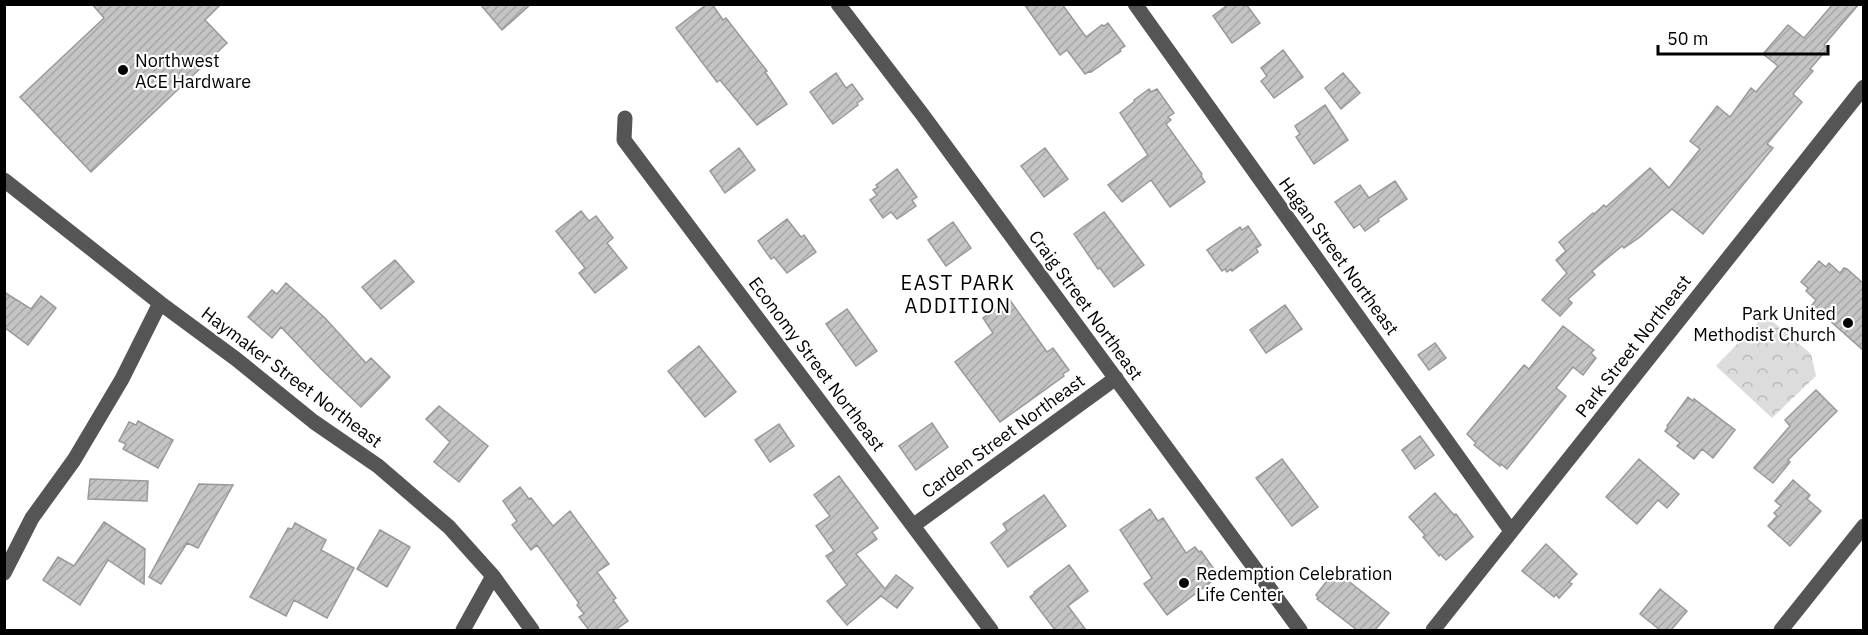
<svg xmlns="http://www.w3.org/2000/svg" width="1868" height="635" font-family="'IBM Plex Sans',sans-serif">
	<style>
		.park { fill: url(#park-crowns) }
		.building { fill: url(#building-hatch); stroke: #999; stroke-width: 1.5 }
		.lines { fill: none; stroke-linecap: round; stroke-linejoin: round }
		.minor { stroke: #555; stroke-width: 15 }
		.poi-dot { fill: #000; stroke: #fff; stroke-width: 2 }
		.labels { text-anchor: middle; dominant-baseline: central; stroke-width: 4.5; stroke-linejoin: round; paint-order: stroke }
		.poi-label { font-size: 18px; fill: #000; stroke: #fff; text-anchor: start }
		.street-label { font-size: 18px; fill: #000; stroke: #fff }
		.neighbourhood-label { font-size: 20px; letter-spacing: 1.5px; fill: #000; stroke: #fff }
	</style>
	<defs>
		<pattern id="park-crowns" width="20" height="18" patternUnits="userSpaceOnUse" patternTransform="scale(1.5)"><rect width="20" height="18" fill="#dcdcdc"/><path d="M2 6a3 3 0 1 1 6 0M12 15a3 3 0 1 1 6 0" fill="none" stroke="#bbb"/></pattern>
		<pattern id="building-hatch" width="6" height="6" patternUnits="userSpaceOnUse" patternTransform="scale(1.5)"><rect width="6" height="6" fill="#c4c4c4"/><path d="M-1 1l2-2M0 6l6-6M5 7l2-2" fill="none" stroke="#a7a7a7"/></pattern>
	</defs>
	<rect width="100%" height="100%" fill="#fff"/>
	<path class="park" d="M1765 315 1811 354 1816 376 1772 418 1716 366Z"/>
	<path class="building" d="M92 4H221L205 20 227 43 91 172 20 97 104 18Z
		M480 4H531L502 30Z
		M707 4H712L723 20 726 18 767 71 765 72 787 104 757 125 720 80 717 82 676 28Z
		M1024 4H1062L1086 37 1102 25 1104 26 1108 23 1125 46 1120 49 1121 51 1091 72 1090 71 1085 74 1067 50 1060 55Z
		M1229 4H1246L1260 23 1232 43 1213 16Z
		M1833 4H1859L1824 45 1828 48 1810 69 1813 71 1793 94 1802 102 1767 144 1773 148 1703 234 1672 209 1640 237 1624 248 1622 246 1592 271 1595 275 1568 299 1572 303 1560 316 1542 300 1567 273 1556 260 1566 251 1559 242 1593 213 1594 214 1604 205 1606 207 1650 168 1669 188 1700 149 1690 141 1717 106 1730 117 1751 88 1756 92 1778 66 1763 54 1788 25 1804 38Z
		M1283 50 1303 77 1274 98 1261 81 1267 76 1261 68Z
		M836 73 846 88 852 84 863 99 857 103 858 105 833 124 810 92Z
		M1343 73 1360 93 1341 109 1325 88Z
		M1149 89 1151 92 1157 89 1174 113 1168 117 1171 120 1166 124 1202 174 1201 176 1205 182 1170 207 1151 180 1122 202 1108 185 1148 155 1120 113 1135 101 1134 100Z
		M1325 105 1348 140 1314 164 1296 137 1300 134 1295 126Z
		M739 148 755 170 725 193 710 171Z
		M1045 148 1068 179 1044 197 1021 166Z
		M897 169 917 197 912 200 916 206 897 219 891 212 883 218 870 200 877 195 873 190 878 187 876 185Z
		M1395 181 1407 199 1378 219 1379 221 1365 231 1360 224 1354 228 1335 202 1360 185 1369 198Z
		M581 211 589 221 596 216 613 238 607 243 627 268 595 293 579 273 585 268 556 231Z
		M1104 212 1144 265 1114 287 1100 268 1098 269 1074 234Z
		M787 219 801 237 804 235 816 252 787 273 774 257 771 259 758 241Z
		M953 222 971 248 946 266 928 240Z
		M1248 226 1261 245 1256 248 1258 252 1232 271 1231 269 1227 272 1225 269 1222 271 1207 250 1240 227 1242 230Z
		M395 260 414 282 381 309 362 287Z
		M1819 261 1826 267 1829 263 1840 273 1844 268 1847 269 1863 283V350L1812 305 1816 300 1806 291 1808 288 1801 282Z
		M286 283 325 318 366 363 371 358 390 377 361 407 321 369 281 327 272 338 248 317 272 290 277 294Z
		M4 292 31 309 41 296 56 308 28 345 4 327Z
		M1009 299 1047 352 1053 348 1069 370 1063 374 1064 376 1000 422 955 362 993 333 983 318Z
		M1285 305 1302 329 1266 353 1250 330Z
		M847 309 877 351 856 366 826 324Z
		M1563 326 1594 350 1591 353 1596 358 1583 375 1573 367 1556 388 1566 396 1507 469 1501 464 1500 466 1474 445 1476 443 1467 434 1524 365 1529 369Z
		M1435 343 1446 358 1429 370 1418 355Z
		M699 346 736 392 705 417 668 371Z
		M1816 390 1837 411 1788 460 1790 462 1773 483 1754 468 1790 426 1785 420Z
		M1688 397 1693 401 1694 399 1735 430 1713 458 1702 449 1694 459 1677 446 1680 443 1665 431 1668 427 1667 426Z
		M439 406 488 446 459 482 434 462 450 442 426 419Z
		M138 421 173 440 158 468 123 449 126 444 119 441 129 422 136 425Z
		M932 423 948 447 916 470 899 446Z
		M779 424 794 446 770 462 755 440Z
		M1420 436 1434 455 1415 469 1402 450Z
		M1282 459 1318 507 1292 526 1256 478Z
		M1639 459 1679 494 1667 508 1658 500 1637 524 1606 497Z
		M839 476 878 528 872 532 877 539 856 554 885 589 896 575 913 588 897 608 881 596 847 625 827 601 847 585 826 556 834 551 816 526 830 516 814 495Z
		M90 479 148 481 147 501 88 499Z
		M1793 480 1810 495 1807 499 1821 511 1790 546 1768 526 1777 516 1774 513 1781 506 1775 501Z
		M199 484 233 485 198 548 187 543 161 584 149 577Z
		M520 487 529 499 531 498 553 526 570 511 609 564 597 572 616 598 613 600 628 621 615 630H589L579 617 584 614 577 605 579 603 537 545 531 550 512 525 517 521 503 501Z
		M1435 493 1454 515 1456 514 1473 537 1446 560 1440 554 1439 556 1423 537 1425 535 1409 517Z
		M1044 495 1066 526 1008 567 991 543 1007 530 1003 524Z
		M1150 509 1158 521 1163 518 1186 553 1195 547 1199 552 1201 551 1219 576 1167 615 1144 584 1152 578 1120 530Z
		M104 522 145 549 144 584 108 560 80 605 43 580 58 557 74 566Z
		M295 523 326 540 321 550 354 568 327 618 294 600 286 616 250 597 288 528 292 529Z
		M380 530 410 547 387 587 357 569Z
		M1546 544 1577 574 1569 582 1572 584 1559 598 1556 594 1554 597 1522 571Z
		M1069 565 1088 591 1068 606 1086 630H1055L1030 597 1035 593 1034 592Z
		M1334 572 1337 575 1338 573 1389 613 1375 630H1357L1317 599 1318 597 1316 595Z
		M1660 589 1687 611 1671 630H1660L1640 614Z"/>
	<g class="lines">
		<path class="minor" d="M838 4 922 114 1300 630
			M1135 4 1511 531
			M625 118 624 140 991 630
			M4 180 160 303 236 359 314 422 378 466 449 527 493 576 532 630
			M914 525 1116 378
			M4 573 32 518 74 460 122 379 160 303
			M463 630 493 576
			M1433 630 1864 87
			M1781 630 1864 526"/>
	</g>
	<g class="poi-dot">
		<circle cx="123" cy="70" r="6"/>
		<circle cx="1848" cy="323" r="6"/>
		<circle cx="1184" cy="583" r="6"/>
	</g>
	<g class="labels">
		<g class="poi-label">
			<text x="135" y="60">Northwest<tspan x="135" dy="21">ACE Hardware</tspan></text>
			<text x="1836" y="313" text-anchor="end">Park United<tspan x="1836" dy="21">Methodist Church</tspan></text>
			<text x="1196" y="573">Redemption Celebration<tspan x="1196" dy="21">Life Center</tspan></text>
		</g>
		<g class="street-label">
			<text transform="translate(1339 256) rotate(54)">Hagan Street Northeast</text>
			<text transform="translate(1086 305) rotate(54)">Craig Street Northeast</text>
			<text transform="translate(1633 346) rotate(-52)">Park Street Northeast</text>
			<text transform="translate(817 364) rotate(53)">Economy Street Northeast</text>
			<text transform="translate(292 377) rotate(37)">Haymaker Street Northeast</text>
			<text transform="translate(1003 436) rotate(-36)">Carden Street Northeast</text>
		</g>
		<g class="neighbourhood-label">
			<text x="958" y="282">EAST PARK<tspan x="958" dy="23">ADDITION</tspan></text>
		</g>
	</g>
	<rect width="1868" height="635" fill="none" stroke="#000000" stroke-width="12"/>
	<path d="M1658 45v9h170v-9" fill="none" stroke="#000000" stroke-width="3"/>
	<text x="1667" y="45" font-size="18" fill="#000000" stroke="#ffffff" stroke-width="4.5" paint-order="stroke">50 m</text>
</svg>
